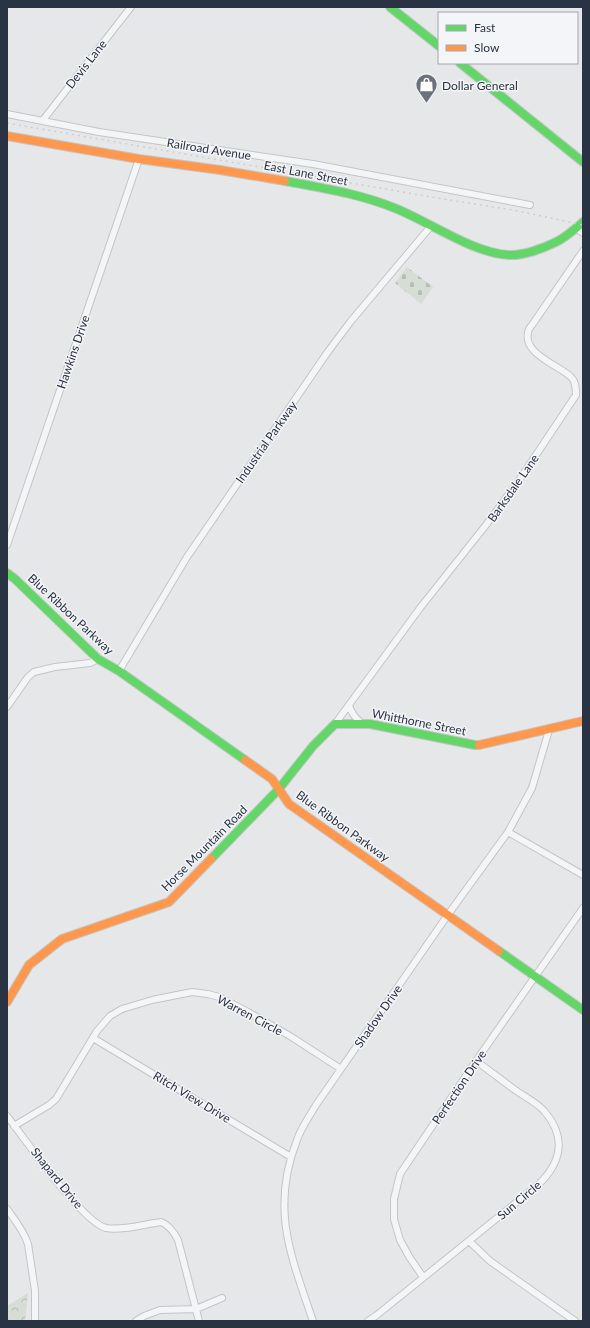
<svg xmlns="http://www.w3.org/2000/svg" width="590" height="1328" font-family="Lato,sans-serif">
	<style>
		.cemetery { fill: url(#cemetery-stones) }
		.park { fill: url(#park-crowns) }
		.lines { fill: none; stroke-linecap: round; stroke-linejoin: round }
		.street-casing { stroke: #c3c5c7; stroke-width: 8 }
		.fast-casing { stroke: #c3c5c7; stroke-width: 10 }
		.slow-casing { stroke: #c3c5c7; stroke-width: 10 }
		.street { stroke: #f4f5f6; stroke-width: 6 }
		.fast { stroke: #63d668; stroke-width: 8 }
		.slow { stroke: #ff974d; stroke-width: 8 }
		.rail { stroke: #cdced1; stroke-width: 1.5; stroke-dasharray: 2 4; stroke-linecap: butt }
		.labels { text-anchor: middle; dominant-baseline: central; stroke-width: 3; stroke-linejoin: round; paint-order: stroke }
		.street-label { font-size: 12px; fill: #2a3344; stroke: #f3f5f8 }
		.poi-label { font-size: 12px; fill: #2a3344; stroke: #f3f5f8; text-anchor: start }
	</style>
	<defs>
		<pattern id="cemetery-stones" width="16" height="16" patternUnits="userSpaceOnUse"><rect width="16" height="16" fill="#d5ddd5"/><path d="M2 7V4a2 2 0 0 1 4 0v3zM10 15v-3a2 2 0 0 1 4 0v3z" fill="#b7beb8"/></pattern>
		<pattern id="park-crowns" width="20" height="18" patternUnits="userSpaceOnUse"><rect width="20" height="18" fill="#d5ddd5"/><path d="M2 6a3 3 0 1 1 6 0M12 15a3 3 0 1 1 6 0" fill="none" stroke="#b7beb8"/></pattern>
	</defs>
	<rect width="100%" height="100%" fill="#e5e7e9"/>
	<path class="cemetery" d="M407 267 433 287 421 304 395 283Z"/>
	<path class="park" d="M28 1293 25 1321H7V1306Z"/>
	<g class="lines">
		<defs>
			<path id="street" d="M7 114 99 132 313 164 530 205
				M46 121 43 120 131 7
				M576 228 583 233
				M7 545 139 159
				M119 671 187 557 327 353 351 321 431 226
				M349 706C352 714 356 718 362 724
				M7 707 28 677 34 672 55 667 90 663 98 659
				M335 724 420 608 486 525 518 482 576 395C576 389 576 382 571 377 560 366 523 354 528 333 528 331 530 327 532 325L583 251
				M508 832 583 875
				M93 1038 291 1157
				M7 1116C25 1139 82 1222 106 1228 121 1231 145 1224 161 1222 169 1225 174 1232 178 1240L199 1321
				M14 1126 49 1105 56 1099 97 1031 110 1016 122 1009 152 1000 192 992 208 994 219 997 248 1012 290 1036 341 1069
				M7 1209C15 1220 24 1231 28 1244L35 1291V1321
				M469 1241 490 1261 575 1321
				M423 1277 410 1258 400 1240 394 1219V1199L400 1174 476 1061 583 908
				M136 1321 144 1316 160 1310 196 1309 222 1298
				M313 1321C291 1256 270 1209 297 1140 301 1128 309 1117 316 1105L447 916 508 832 532 788 549 730
				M368 1321 377 1315 538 1185C561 1163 567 1138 545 1112 539 1104 527 1098 518 1092 504 1082 490 1071 476 1061"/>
			<path id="fast" d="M390 7 439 46
				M460 63 583 162
				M285 181C323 188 361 194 397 209 431 223 473 253 509 255 523 256 544 248 556 242 566 237 575 229 583 222
				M7 573 15 579 98 659 119 671 245 760
				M211 859 278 790 313 746 335 724H370L475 745H479
				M499 951 583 1010"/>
			<path id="slow" d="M7 136 139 159 220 170 285 181
				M479 745 583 721
				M245 760 272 779 289 804 499 951
				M7 1002 29 965 62 939 169 902 211 859"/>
		</defs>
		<use href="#street" class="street-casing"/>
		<use href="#fast" class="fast-casing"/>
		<use href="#slow" class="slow-casing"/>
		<use href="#street" class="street"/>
		<use href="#fast" class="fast"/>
		<use href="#slow" class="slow"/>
		<path class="rail" d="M7 123 437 198 513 210 583 225"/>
	</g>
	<defs>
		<symbol id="shop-pin" viewBox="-11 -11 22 30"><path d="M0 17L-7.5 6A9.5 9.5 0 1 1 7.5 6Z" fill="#6b727e" stroke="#f3f5f8"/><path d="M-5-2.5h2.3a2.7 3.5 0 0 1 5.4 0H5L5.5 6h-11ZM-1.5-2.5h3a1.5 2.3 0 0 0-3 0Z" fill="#fff"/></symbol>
	</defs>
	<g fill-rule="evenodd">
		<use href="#shop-pin" x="414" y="72" width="25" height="34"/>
	</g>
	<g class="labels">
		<g class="street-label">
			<text transform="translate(86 64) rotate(-52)">Devis Lane</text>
			<text transform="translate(209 149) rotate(9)">Railroad Avenue</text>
			<text transform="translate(306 173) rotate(11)">East Lane Street</text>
			<text transform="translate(73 352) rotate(-71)">Hawkins Drive</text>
			<text transform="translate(266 442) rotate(-55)">Industrial Parkway</text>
			<text transform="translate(513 488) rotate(-55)">Barksdale Lane</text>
			<text transform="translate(71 614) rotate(43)">Blue Ribbon Parkway</text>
			<text transform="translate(419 722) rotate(11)">Whitthorne Street</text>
			<text transform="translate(343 826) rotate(36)">Blue Ribbon Parkway</text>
			<text transform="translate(204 848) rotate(-45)">Horse Mountain Road</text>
			<text transform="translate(250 1015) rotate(28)">Warren Circle</text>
			<text transform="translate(378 1016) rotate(-55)">Shadow Drive</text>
			<text transform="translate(459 1087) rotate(-56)">Perfection Drive</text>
			<text transform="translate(192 1097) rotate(31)">Ritch View Drive</text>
			<text transform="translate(57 1178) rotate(51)">Shapard Drive</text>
			<text transform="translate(519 1200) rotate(-40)">Sun Circle</text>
		</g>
		<g class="poi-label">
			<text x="442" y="85">Dollar General</text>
		</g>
	</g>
	<rect width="590" height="1328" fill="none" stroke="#2a3344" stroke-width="16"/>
	<rect x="438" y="12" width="140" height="52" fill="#f3f5f8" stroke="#a3a7b0"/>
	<rect x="446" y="25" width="20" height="6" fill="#63d668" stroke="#a3a7b0"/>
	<text x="474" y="32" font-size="12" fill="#2a3344">Fast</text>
	<rect x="446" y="45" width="20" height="6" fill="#ff974d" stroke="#a3a7b0"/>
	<text x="474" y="52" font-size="12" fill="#2a3344">Slow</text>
</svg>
